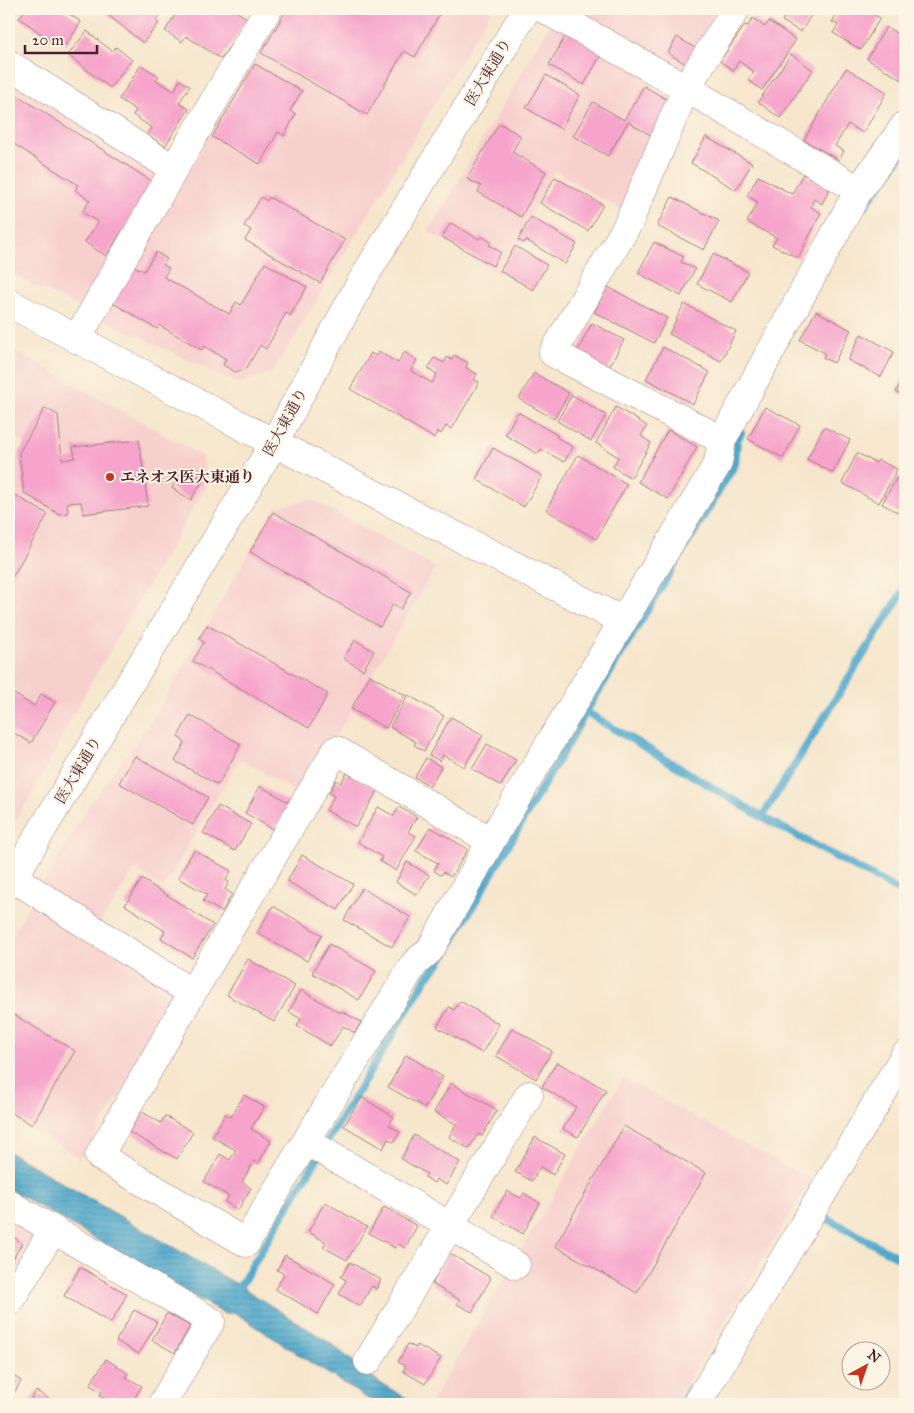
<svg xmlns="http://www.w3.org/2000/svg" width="914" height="1413" font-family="'IM FELL Great Primer','Noto Serif JP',serif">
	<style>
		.built { fill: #f7d0ce }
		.water { fill: url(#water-rules); stroke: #4c647c }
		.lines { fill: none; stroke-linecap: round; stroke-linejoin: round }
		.stream { stroke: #4fa9cc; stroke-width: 8 }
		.building { fill: #f6a4cb }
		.minor-casing { stroke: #a0827c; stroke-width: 29 }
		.tertiary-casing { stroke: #a0827c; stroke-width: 29 }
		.minor { stroke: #fff; stroke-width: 28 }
		.tertiary { stroke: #fff; stroke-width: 28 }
		.poi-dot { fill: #c8321e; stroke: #fcf5e5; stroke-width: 2 }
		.labels { text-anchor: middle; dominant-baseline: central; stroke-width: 4; stroke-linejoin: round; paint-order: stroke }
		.street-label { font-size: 15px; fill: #4a1f2b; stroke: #fcf5e5 }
		.poi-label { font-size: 15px; font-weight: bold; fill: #4a1f2b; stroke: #fcf5e5; text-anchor: start }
	</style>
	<defs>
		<pattern id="water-rules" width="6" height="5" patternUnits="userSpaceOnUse" patternTransform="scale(1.25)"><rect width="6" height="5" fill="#4fa9cc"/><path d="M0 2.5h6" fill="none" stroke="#4489a6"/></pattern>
	</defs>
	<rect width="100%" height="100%" fill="#fcf5e5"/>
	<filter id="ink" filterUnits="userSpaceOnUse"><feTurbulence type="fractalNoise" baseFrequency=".02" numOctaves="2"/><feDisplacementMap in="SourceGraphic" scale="10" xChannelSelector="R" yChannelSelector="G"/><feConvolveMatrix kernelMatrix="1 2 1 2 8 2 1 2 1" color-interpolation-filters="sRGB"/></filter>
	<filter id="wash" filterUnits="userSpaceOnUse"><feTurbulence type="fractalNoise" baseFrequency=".0096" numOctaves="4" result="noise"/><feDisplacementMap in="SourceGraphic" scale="20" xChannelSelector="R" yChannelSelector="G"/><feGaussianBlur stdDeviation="1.12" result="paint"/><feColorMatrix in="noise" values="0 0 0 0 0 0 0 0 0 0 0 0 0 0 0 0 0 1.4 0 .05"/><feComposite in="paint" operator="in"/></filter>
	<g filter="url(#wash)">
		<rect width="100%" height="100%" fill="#f6e6cc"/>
		<path class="built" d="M284 9H492L273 372 238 384 31 284 9 271V80L179 189Z
			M559 9H718L673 96 622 211 555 171 498 274 429 231Z
			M9 347 202 456 208 483 82 698 31 796 9 832V470L25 443 9 432Z
			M311 499 436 568 301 794 240 759 163 888 135 869 91 937 181 994 81 1158 9 1116V941L89 805 153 719 275 508Z
			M623 1078 811 1180 675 1404H430Z
			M9 1193 52 1218 9 1284Z"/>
		<path class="water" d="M9 1152 240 1286 330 1343 380 1383 417 1404H376L313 1364 234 1312 225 1314 9 1189Z"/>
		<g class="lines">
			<path class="stream" d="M865 206 905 151
				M586 712 762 817 905 894
				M762 817 905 588
				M893 1052 905 1032
				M828 1219 905 1261
				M237 1294 240 1286 427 977 440 962 586 712 735 464 737 440 741 433
				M681 1404 690 1389"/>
		</g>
		<g id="blocks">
			<path class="building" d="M26 9H62L81 22 66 45 55 37 52 41 19 18Z
				M105 9H156L161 13 156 20 159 23 143 43 103 11Z
				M179 9H226L229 10 230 9H233L248 19 221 59 186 36 182 42 165 31Z
				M287 9H439L442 10 415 57 404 51 367 115 261 53Z
				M782 9H815L801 32 782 21 787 12Z
				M840 9H863L880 18 861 50 833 33 838 25 832 22Z
				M753 18 765 27 769 21 796 40 762 90 748 80 754 72 739 61 733 70 720 61 745 25 748 26Z
				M886 27 905 38 904 81 867 59Z
				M87 31 112 51 116 47 132 60 110 88 68 55Z
				M568 31 603 51 584 85 549 65Z
				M677 37 695 48 686 64 668 53Z
				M791 54 813 70 780 118 758 102Z
				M255 64 302 91 290 111 296 114 284 136 278 132 260 164 212 137Z
				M141 65 159 76 156 80 174 91 180 80 190 86 179 103 189 109 165 146 147 135 152 128 133 115 136 110 119 99Z
				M846 68 887 92 863 133 848 124 835 146 844 151 839 160 804 140Z
				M546 75 580 95 561 129 526 108Z
				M644 86 678 106 659 140 628 122 608 156 573 136 593 102 624 120Z
				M9 90 153 182 106 256 85 242 98 222 82 212 90 200 75 190 78 185 9 141Z
				M499 123 521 136 512 152 546 172 521 217 478 192 481 186 467 179Z
				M706 137 752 163 736 190 691 163Z
				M803 174 830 188 822 204 814 199 811 207 821 213 798 258 772 245 777 238 747 222 758 202 747 196 758 176 792 194Z
				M555 177 603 205 588 231 540 203Z
				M261 197 267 201 269 197 345 240 320 283 245 240 251 230 244 226Z
				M672 197 719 221 704 250 657 226Z
				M531 217 577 244 565 264 526 240 524 243 518 240Z
				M451 223 479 239 481 236 491 242 489 245 501 252 493 266 442 237Z
				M654 242 684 257 681 262 695 269 681 296 638 273Z
				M515 246 547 265 533 290 500 271Z
				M156 252 167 259 163 265 169 268 164 277 229 314 236 302 241 305 265 263 307 287 290 316 286 313 266 349 260 345 246 369 235 372 223 365 226 359 204 346 202 350 159 325 157 329 113 303 134 266 144 271Z
				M713 254 748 272 732 302 697 284Z
				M608 287 667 318 654 343 594 312Z
				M684 304 736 331 721 361 669 334Z
				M816 311 851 330 834 363 823 358 825 353 800 340Z
				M592 323 624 340 607 371 576 354Z
				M861 334 894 352 881 377 848 360Z
				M663 347 710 372 693 404 646 379Z
				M379 352 398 363 404 352 417 360 411 371 432 383 437 374 428 369 434 358 444 363 447 357 452 360 454 355 468 363 466 368 477 374 474 379 479 382 452 429 446 426 441 434 437 431 434 438 350 389 371 353 376 356Z
				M534 373 569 393 554 419 519 399Z
				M905 373V397L896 392Z
				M572 395 606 415 591 441 557 421Z
				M616 407 647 426 641 436 651 443 631 478 613 467 618 457 596 443Z
				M765 407 800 425 783 458 748 439Z
				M45 408 58 415 62 460 75 458 73 447 139 440 148 506 83 514 81 502 67 503 68 513 59 514 24 493 19 453Z
				M518 412 557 435 556 437 573 447 564 462 541 449 538 454 505 435Z
				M824 427 850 440 833 473 807 459Z
				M668 430 697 447 668 499 638 482Z
				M493 448 542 476 524 507 476 479Z
				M857 453 876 463 878 460 897 469 879 503 842 483Z
				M578 455 627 484 596 539 546 510Z
				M184 467 204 478 191 500 172 488Z
				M897 477 905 482V516L882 504Z
				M9 492 48 514 9 583Z
				M273 512 411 592 401 609 393 604 380 627 250 552Z
				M207 625 328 694 309 728 193 661 204 642 199 639Z
				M355 640 374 651 363 670 344 659Z
				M370 675 405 695 386 728 351 709Z
				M9 691 34 706 41 694 55 702 31 743 9 730Z
				M408 695 444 716 424 751 414 745 416 742 390 727Z
				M190 715 241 744 218 785 175 761 185 742 178 737Z
				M451 717 483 735 464 767 443 755 440 761 429 755Z
				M487 744 516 760 501 786 472 769Z
				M135 756 208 797 193 825 119 783Z
				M426 758 441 767 430 786 415 777Z
				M347 773 378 790 356 827 326 810 334 796 329 793 336 780 341 783Z
				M260 786 290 803 274 830 245 813Z
				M218 806 251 824 235 851 203 833Z
				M378 807 394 816 399 807 417 817 408 832 416 836 396 871 380 861 382 857 358 842Z
				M430 827 468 849 451 877 443 872 441 875 434 871 438 863 416 851Z
				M194 850 231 871 226 880 229 882 225 889 232 894 222 912 203 901 207 894 178 878Z
				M302 855 353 884 338 910 287 881Z
				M407 862 429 875 417 895 396 882Z
				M142 879 213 925 192 958 161 938 165 931 125 905Z
				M362 888 410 917 392 947 344 920Z
				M273 906 322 935 307 961 257 933Z
				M329 944 376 971 359 1000 312 973Z
				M248 959 295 986 274 1022 227 995Z
				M301 990 340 1013 341 1011 361 1022 355 1033 343 1026 331 1046 297 1026 301 1019 289 1012Z
				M460 1001 499 1024 482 1053 437 1027 449 1007 454 1010Z
				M9 1012 75 1051 32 1125 9 1111Z
				M512 1028 552 1051 536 1079 496 1056Z
				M406 1055 443 1077 425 1108 388 1087Z
				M557 1062 606 1090 578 1137 563 1129 576 1107 542 1087Z
				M451 1083 497 1110 482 1136 478 1134 469 1149 449 1137 456 1124 434 1112Z
				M244 1095 264 1107 251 1129 271 1141 258 1164 254 1161 242 1182 251 1188 238 1210 225 1202 229 1196 204 1182 220 1154 230 1160 236 1150 212 1137 225 1114 231 1117Z
				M361 1097 394 1117 389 1125 400 1132 394 1142 388 1139 383 1149 344 1126Z
				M141 1111 161 1123 165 1116 193 1132 177 1159 129 1132Z
				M624 1126 706 1173 637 1293 555 1246Z
				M414 1135 460 1162 446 1185 436 1179 434 1183 425 1177 427 1174 401 1159Z
				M535 1137 565 1154 553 1175 540 1167 532 1181 515 1172Z
				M507 1191 521 1198 524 1193 540 1203 523 1234 493 1216Z
				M325 1202 367 1227 347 1260 323 1247 326 1242 308 1232Z
				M384 1207 417 1226 405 1248 398 1244 395 1248 369 1233Z
				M9 1234 22 1243 9 1266Z
				M449 1253 491 1278 472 1312 457 1304 460 1300 432 1284Z
				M285 1255 335 1284 318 1314 275 1289 284 1274 277 1270Z
				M350 1262 381 1280 376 1289 372 1286 360 1306 339 1294 346 1280 341 1277Z
				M80 1267 127 1294 111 1323 64 1296Z
				M134 1310 157 1322 139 1354 116 1341Z
				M167 1313 190 1326 175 1353 152 1340Z
				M408 1344 416 1348 417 1345 441 1358 425 1384 403 1371 406 1366 398 1362Z
				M106 1359 128 1373 126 1377 142 1386 131 1404H113L99 1396 102 1392 90 1385Z
				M9 1373 21 1381 9 1402Z
				M36 1391 58 1404H28Z"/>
		</g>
	</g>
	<g filter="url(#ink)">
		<use href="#blocks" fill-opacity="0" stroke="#a0827c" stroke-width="1"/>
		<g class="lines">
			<defs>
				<path id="minor" d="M544 9 686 88 859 190
					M9 64 174 169
					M77 339 174 169 268 9
					M722 440 553 353 628 224 686 88 736 9
					M274 443 623 621 718 463 722 440 859 190 905 125
					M491 841 336 750 192 993 99 1156 246 1243 288 1171 414 964 430 950 491 841 623 621
					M9 875 192 993
					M306 1141 516 1265
					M9 1204 211 1321 162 1404
					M9 1302 53 1230
					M368 1361 529 1095
					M697 1404 905 1055"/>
				<path id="tertiary" d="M9 303 274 443
					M9 885 274 443 361 282 527 9"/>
			</defs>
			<use href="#minor" class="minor-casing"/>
			<use href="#tertiary" class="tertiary-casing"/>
			<use href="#minor" class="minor"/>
			<use href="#tertiary" class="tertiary"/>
		</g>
	</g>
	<circle class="poi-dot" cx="110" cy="477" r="5"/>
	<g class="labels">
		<g class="street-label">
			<text transform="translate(488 72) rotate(-59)">医大東通り</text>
			<text transform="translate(285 422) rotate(-61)">医大東通り</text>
			<text transform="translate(78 770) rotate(-59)">医大東通り</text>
		</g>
		<g class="poi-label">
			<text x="120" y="477">エネオス医大東通り</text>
		</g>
	</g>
	<rect width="914" height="1413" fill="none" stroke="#fcf5e5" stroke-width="30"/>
	<g transform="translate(866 1366) rotate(40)"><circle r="24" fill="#fcf5e5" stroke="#b59f9b"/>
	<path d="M0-4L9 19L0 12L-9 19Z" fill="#c8321e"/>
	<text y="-8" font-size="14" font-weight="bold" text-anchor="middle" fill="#4a1f2b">N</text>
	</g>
	<path d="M25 45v8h72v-8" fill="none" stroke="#4a1f2b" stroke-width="2.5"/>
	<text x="32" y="45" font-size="15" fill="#4a1f2b" stroke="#fcf5e5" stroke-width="4" paint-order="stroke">20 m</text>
</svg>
